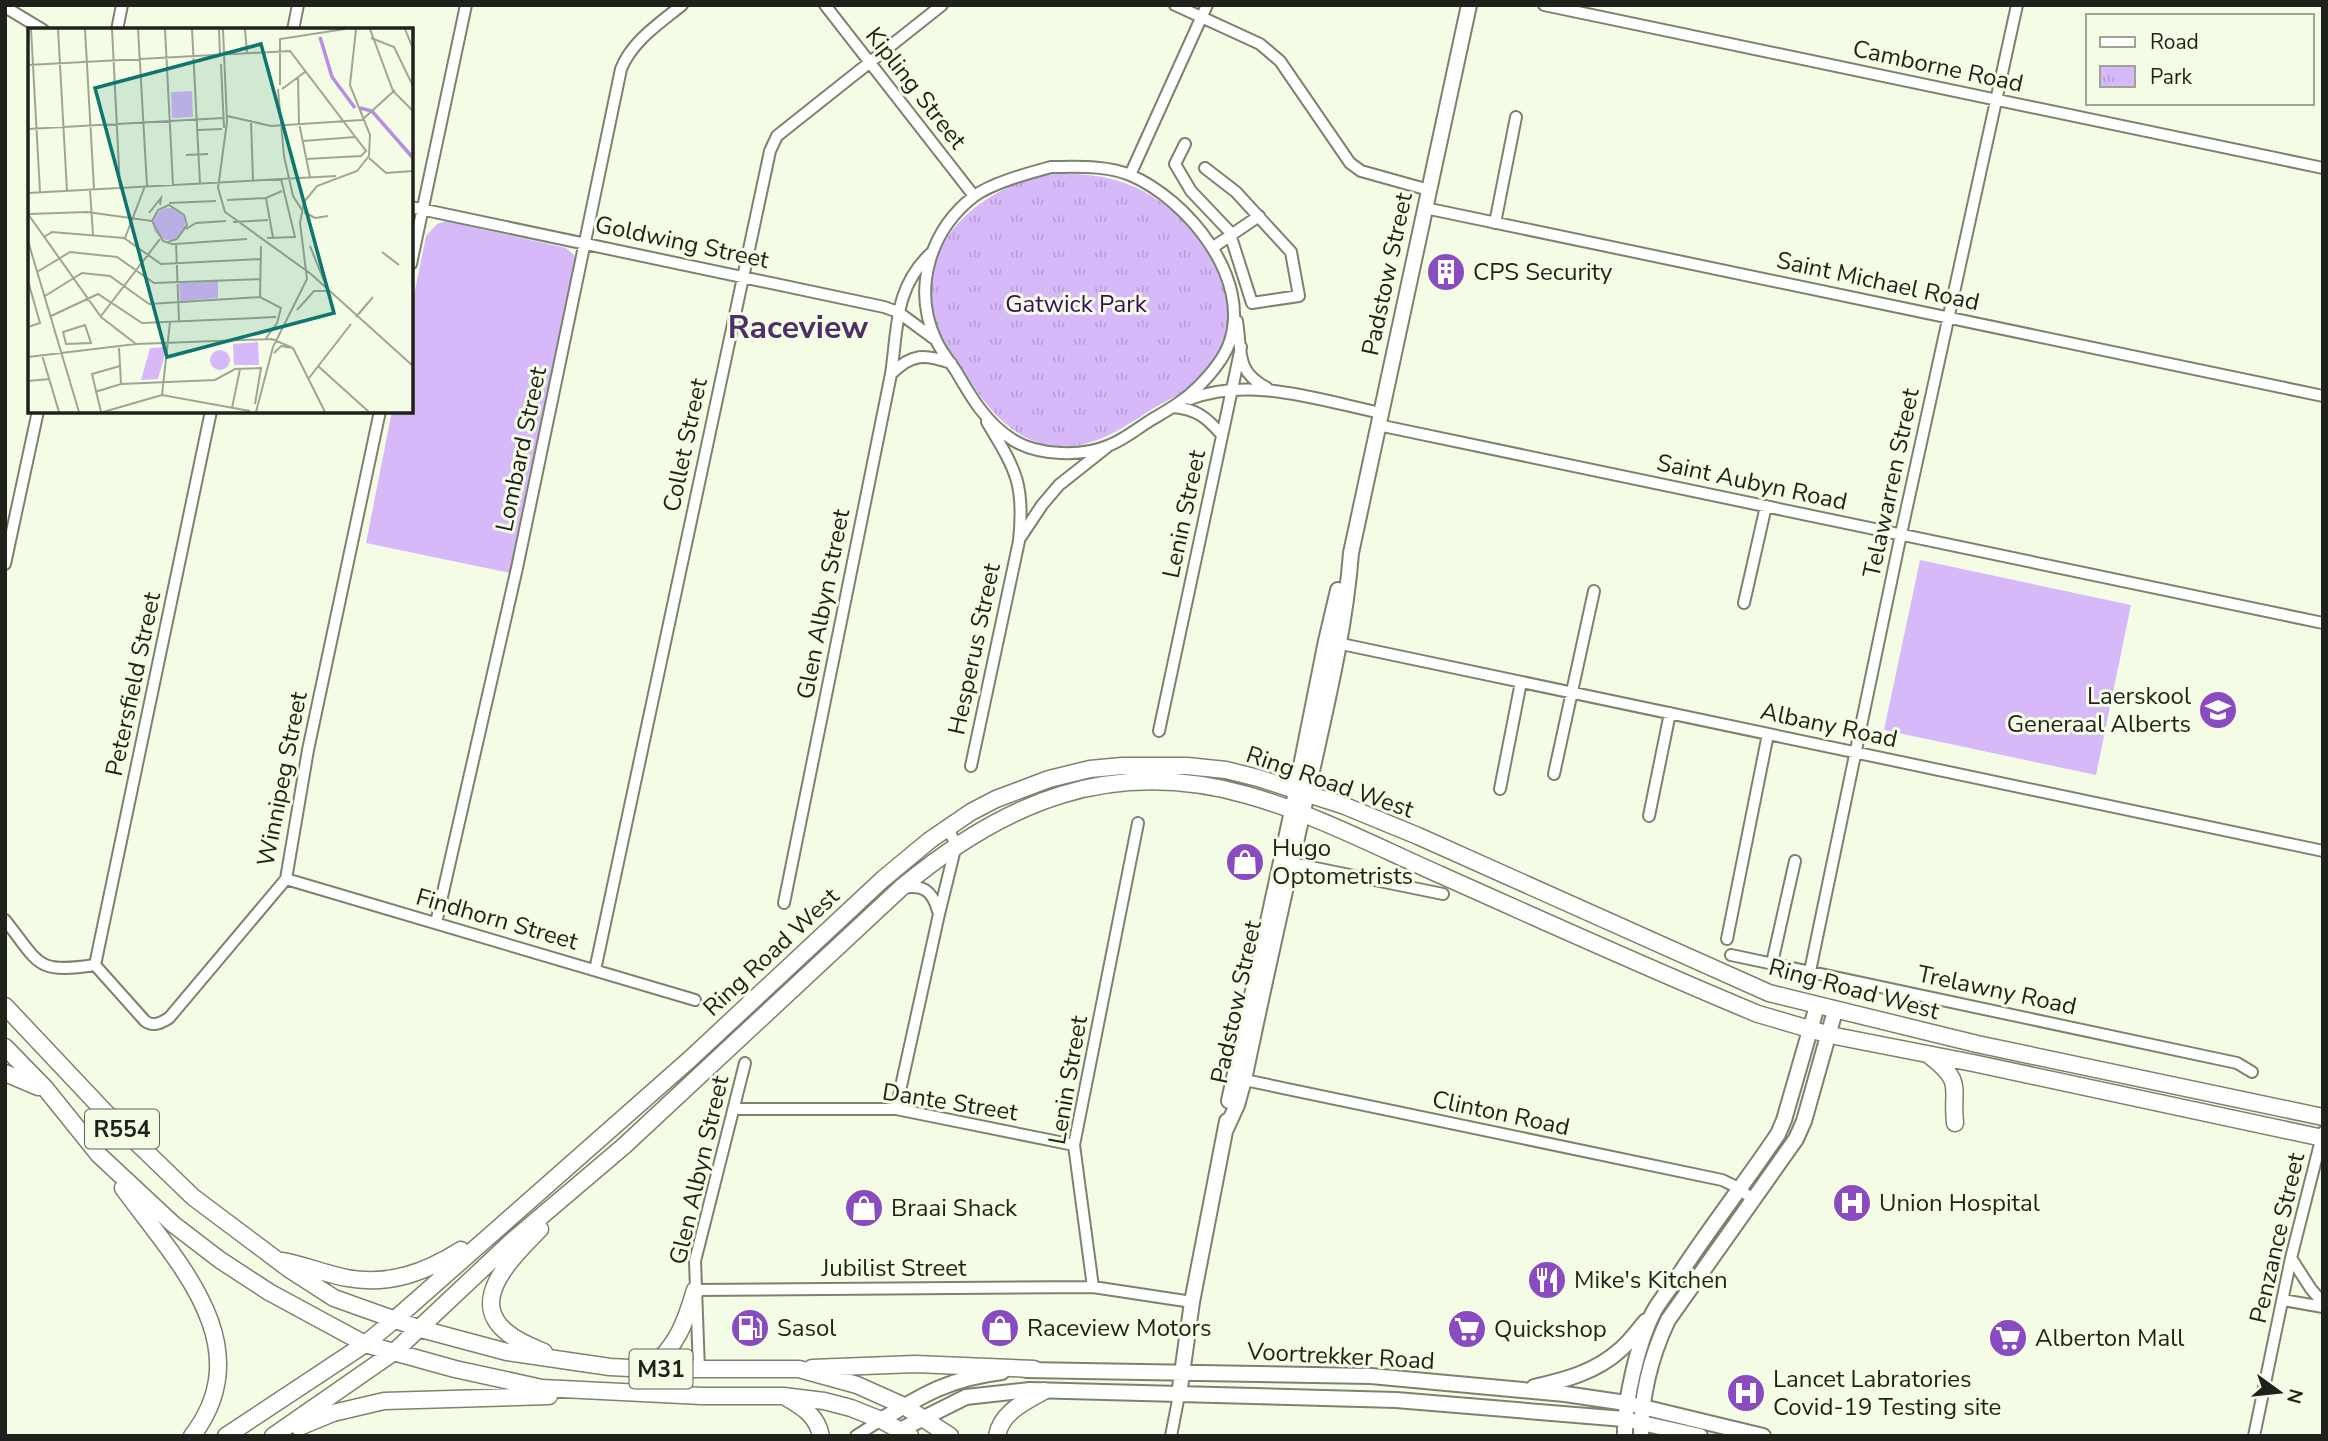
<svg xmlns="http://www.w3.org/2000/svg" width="2328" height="1441" font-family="'Nunito Sans',sans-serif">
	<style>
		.grass { fill: #d7b9f9 }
		.park { fill: url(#park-tufts) }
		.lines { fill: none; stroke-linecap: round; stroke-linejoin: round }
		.street-casing { stroke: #7b836e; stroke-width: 14 }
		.secondary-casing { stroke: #7b836e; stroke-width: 18 }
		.primary-casing { stroke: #7b836e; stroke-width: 19 }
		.street { stroke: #fff; stroke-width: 10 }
		.secondary { stroke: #fff; stroke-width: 14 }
		.primary { stroke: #fff; stroke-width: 16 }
		.labels { text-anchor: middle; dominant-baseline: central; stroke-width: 6; stroke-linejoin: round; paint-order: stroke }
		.shield { fill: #f4fce5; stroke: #5f6357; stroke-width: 2 }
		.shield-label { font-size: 23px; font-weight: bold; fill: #1f221a }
		.street-label { font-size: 24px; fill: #1f221a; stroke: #f4fce5 }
		.poi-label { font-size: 24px; fill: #1f221a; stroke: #f4fce5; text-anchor: start }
		.park-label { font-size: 24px; fill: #3a0d5a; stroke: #f4fce5 }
		.district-label { font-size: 32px; font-weight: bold; fill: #4d2f69; stroke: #f4fce5 }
		.inset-river { fill: none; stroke: #b78ee3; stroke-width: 3.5 }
		.inset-road { fill: none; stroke: #9fa594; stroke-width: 2 }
		.view { fill: #0f766e; fill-opacity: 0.15; stroke: #0f766e; stroke-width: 3.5 }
		.inset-edge { fill: none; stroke: #1f221a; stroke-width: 3.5 }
	</style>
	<defs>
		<pattern id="park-tufts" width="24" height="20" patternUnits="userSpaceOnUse" patternTransform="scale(1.75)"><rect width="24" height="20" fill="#d7b9f9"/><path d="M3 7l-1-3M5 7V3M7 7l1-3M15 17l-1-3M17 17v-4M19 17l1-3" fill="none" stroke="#b89fd5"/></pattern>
	</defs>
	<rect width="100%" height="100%" fill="#f4fce5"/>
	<path class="grass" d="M446 221 566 248 574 255 577 262 510 573 366 543 392 411H411V310L426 236 437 224Z
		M1920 560 2131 605 2096 775 1884 730Z"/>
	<path class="park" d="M1054 173C1083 174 1110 175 1137 188 1193 215 1252 286 1219 350 1213 363 1204 378 1191 387 1179 395 1166 401 1154 408 1124 427 1095 449 1057 446 1016 443 989 411 968 378 958 361 943 343 936 323 915 258 960 206 1018 183 1029 178 1042 177 1054 173Z"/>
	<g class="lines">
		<defs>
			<path id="street" d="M825 5 974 196
				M1175 5 1260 44 1280 61 1350 163 1361 171 1429 190
				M1544 5 2323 168
				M5 7 43 30
				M117 30 122 5
				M293 30 298 5
				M1185 144 1175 164 1191 191 1229 231 1252 303 1299 296 1291 252 1236 192 1205 168
				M1051 167C1077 167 1106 165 1130 175 1187 199 1253 279 1229 344 1223 360 1210 375 1198 387 1184 401 1168 410 1151 420 1138 428 1125 439 1110 445 1083 457 1038 456 1013 440 986 423 971 397 956 371 949 361 941 351 936 340 912 289 930 231 973 197 991 183 1029 173 1051 167Z
				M1130 175 1207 5
				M411 207 884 307 898 312 936 340
				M1425 208 2323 396
				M1495 223 1516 117
				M1212 248 1259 216
				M411 264 466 5
				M1237 321C1242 352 1235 371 1267 388
				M891 374C912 353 925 354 951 363
				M1190 399C1251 376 1319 400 1381 413
				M1173 407C1197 409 1207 418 1222 435
				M1378 425 2323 623
				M1020 538 1042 505 1059 485 1107 447
				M5 564 38 411
				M1744 603 1766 506
				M1332 642 2323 851
				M1159 731 1241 347
				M971 766 1019 541C1025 484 1016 470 987 422
				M1554 774 1594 591
				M1500 789 1521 682
				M1649 816 1670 713
				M1291 863 1443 894
				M286 879 695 1000
				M901 888C923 884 932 890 938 911
				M784 903 891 374C898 327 894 289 930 254
				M5 920C40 964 35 974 95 965
				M436 923 517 568 621 69C632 41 660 23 682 5
				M1727 939 1768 734
				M1731 955 2237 1063 2252 1072
				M1772 963 1795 861
				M95 965 145 1021C153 1027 161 1023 169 1018L286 879 308 750 380 411
				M95 965 211 411
				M595 970 770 151 777 136 787 128 942 5
				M1810 971 1901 534 2017 5
				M1240 1079 1722 1180 1739 1188 1754 1201
				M735 1109H896L1074 1145
				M896 1109 939 914 956 845 948 828
				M2291 1258 2311 1289 2323 1303
				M1093 1287 1074 1145 1138 823
				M695 1290 1093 1287 1192 1302
				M2283 1300 2323 1307
				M699 1370 695 1261 745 1063
				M856 1436 881 1420
				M1171 1436 1179 1395
				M2254 1436 2291 1258 2323 1132"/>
			<path id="secondary" d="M1229 1101 1292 811 1326 641 1338 590
				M1226 1129 1237 1105 1244 1080C1264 983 1286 886 1308 789 1325 711 1345 632 1351 553L1469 5
				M1026 1370 1371 1376 1565 1394 1626 1403 1763 1436
				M1534 1387C1565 1380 1596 1372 1620 1350 1630 1342 1638 1330 1646 1321
				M1179 1395 1192 1302 1227 1121
				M881 1420C924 1394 951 1378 1002 1372
				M900 1430 966 1397 1030 1390 1396 1400 1624 1419 1700 1436
				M1625 1436C1624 1401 1638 1342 1654 1311 1661 1299 1671 1287 1679 1275 1710 1227 1746 1182 1778 1134L1784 1120 1817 1006
				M1641 1436C1641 1395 1651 1356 1668 1320L1796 1139 1804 1121 1835 1011"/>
			<path id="primary" d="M5 1006 105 1112 193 1197 289 1269 334 1298 421 1329 507 1352 562 1360 610 1367 650 1369H799L857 1385 904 1406 950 1436
				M5 1047 45 1088 99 1155 173 1224 220 1260 269 1292 365 1344 455 1369 542 1388 702 1396H783L824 1401 851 1408 881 1420 910 1436
				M1930 1056C1965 1083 1951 1087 1955 1123
				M5 1073 38 1087
				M123 1188C175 1260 262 1345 192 1436
				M540 1229C515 1255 464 1301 509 1334 519 1342 532 1347 544 1352
				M283 1261C305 1265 325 1274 347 1278 389 1286 426 1272 461 1250
				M812 1368 915 1364 1034 1369
				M650 1369C677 1345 685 1324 695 1290
				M787 1398C803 1407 817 1416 821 1436
				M299 1427 333 1413 384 1401 549 1396
				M226 1436 365 1344 393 1321 689 1060 883 879 930 840 971 812 996 799 1049 779 1090 769 1122 766H1187L1226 770 1258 778 1345 806 1418 836 1769 993 1977 1044 2323 1117
				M273 1436 394 1352 511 1242 624 1146 901 888C1005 801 1111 757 1247 795 1315 814 1379 848 1443 876 1548 923 1652 970 1758 1014L1830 1035 1973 1063 2323 1138
				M997 1436C1001 1412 1025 1402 1044 1391"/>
		</defs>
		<use href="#street" class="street-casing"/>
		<use href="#secondary" class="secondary-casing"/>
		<use href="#primary" class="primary-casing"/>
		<use href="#street" class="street"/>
		<use href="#secondary" class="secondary"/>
		<use href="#primary" class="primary"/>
	</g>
	<defs>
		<symbol id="building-disc" viewBox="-11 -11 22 22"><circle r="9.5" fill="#8a4bc0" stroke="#f4fce5"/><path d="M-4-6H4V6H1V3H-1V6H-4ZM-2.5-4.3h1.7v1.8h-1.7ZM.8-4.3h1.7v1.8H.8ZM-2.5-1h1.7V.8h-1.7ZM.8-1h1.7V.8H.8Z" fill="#fff"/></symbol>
		<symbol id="school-disc" viewBox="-11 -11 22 22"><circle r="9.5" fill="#8a4bc0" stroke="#f4fce5"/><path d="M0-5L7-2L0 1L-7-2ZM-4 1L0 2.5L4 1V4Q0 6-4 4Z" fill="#fff"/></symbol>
		<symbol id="shop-disc" viewBox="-11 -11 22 22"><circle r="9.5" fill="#8a4bc0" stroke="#f4fce5"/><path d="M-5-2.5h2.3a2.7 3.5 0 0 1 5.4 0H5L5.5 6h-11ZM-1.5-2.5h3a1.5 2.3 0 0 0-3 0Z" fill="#fff"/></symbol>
		<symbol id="hospital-disc" viewBox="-11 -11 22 22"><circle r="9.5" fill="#8a4bc0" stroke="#f4fce5"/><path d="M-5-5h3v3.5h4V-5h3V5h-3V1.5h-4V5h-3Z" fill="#fff"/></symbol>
		<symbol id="restaurant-disc" viewBox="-11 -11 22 22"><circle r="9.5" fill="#8a4bc0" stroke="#f4fce5"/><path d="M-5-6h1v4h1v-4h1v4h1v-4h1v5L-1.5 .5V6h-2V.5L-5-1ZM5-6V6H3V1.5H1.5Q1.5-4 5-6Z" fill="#fff"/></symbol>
		<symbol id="fuel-disc" viewBox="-11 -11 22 22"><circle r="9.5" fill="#8a4bc0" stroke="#f4fce5"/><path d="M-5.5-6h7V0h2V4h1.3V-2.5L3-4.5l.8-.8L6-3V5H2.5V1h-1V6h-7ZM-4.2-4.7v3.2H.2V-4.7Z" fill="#fff"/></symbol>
		<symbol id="supermarket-disc" viewBox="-11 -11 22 22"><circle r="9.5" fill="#8a4bc0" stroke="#f4fce5"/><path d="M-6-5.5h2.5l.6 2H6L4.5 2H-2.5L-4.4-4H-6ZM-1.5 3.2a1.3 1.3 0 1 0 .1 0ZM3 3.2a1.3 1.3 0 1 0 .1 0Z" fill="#fff"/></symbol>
	</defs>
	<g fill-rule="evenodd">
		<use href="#building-disc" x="1424" y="250" width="44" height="44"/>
		<use href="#school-disc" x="2196" y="688" width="44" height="44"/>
		<use href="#shop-disc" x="1223" y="840" width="44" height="44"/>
		<use href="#hospital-disc" x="1830" y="1181" width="44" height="44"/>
		<use href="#shop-disc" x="842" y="1186" width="44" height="44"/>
		<use href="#restaurant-disc" x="1525" y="1258" width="44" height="44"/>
		<use href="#fuel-disc" x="728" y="1306" width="44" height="44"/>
		<use href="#shop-disc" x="978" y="1306" width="44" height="44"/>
		<use href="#supermarket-disc" x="1445" y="1307" width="44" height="44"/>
		<use href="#supermarket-disc" x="1986" y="1316" width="44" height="44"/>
		<use href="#hospital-disc" x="1724" y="1371" width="44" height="44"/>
	</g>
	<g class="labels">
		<g class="shield">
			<rect x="85" y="1109.5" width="74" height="39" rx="5"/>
			<rect x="629.5" y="1349.5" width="63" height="39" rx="5"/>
		</g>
		<g class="shield-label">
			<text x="122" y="1129">R554</text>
			<text x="661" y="1369">M31</text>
		</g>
		<g class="street-label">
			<text transform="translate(1938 66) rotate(12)">Camborne Road</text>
			<text transform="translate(916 88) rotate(52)">Kipling Street</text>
			<text transform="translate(682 242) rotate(12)">Goldwing Street</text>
			<text transform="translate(1387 274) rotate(-78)">Padstow Street</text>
			<text transform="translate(1878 281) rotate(12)">Saint Michael Road</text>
			<text transform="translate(685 445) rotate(-78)">Collet Street</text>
			<text transform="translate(521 449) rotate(-78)">Lombard Street</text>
			<text transform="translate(1752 482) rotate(12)">Saint Aubyn Road</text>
			<text transform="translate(1891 483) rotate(-78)">Telawarren Street</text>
			<text transform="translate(1184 514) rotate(-78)">Lenin Street</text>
			<text transform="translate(823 604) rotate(-79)">Glen Albyn Street</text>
			<text transform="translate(974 649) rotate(-78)">Hesperus Street</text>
			<text transform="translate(133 684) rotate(-78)">Petersfield Street</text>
			<text transform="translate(1829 725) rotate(12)">Albany Road</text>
			<text transform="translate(282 779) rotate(-79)">Winnipeg Street</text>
			<text transform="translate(1330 782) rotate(19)">Ring Road West</text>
			<text transform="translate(497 919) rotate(16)">Findhorn Street</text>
			<text transform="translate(771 952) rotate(-43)">Ring Road West</text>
			<text transform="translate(1854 989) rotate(15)">Ring Road West</text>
			<text transform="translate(1997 990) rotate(12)">Trelawny Road</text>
			<text transform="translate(1236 1002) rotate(-78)">Padstow Street</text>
			<text transform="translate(1068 1080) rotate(-80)">Lenin Street</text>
			<text transform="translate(950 1102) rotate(9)">Dante Street</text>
			<text transform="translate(1501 1113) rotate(12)">Clinton Road</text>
			<text transform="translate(699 1170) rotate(-77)">Glen Albyn Street</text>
			<text transform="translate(2277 1238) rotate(-77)">Penzance Street</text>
			<text x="894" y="1268">Jubilist Street</text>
			<text transform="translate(1341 1356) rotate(3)">Voortrekker Road</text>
		</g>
		<g class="poi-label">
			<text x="1473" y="272">CPS Security</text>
			<text x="2191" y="696" text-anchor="end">Laerskool<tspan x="2191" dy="28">Generaal Alberts</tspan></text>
			<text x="1272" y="848">Hugo<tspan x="1272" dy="28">Optometrists</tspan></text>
			<text x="1879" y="1203">Union Hospital</text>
			<text x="891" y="1208">Braai Shack</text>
			<text x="1574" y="1280">Mike's Kitchen</text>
			<text x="777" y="1328">Sasol</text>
			<text x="1027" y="1328">Raceview Motors</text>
			<text x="1494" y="1329">Quickshop</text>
			<text x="2035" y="1338">Alberton Mall</text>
			<text x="1773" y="1379">Lancet Labratories<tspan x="1773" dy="28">Covid-19 Testing site</tspan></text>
		</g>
		<g class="park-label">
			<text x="1076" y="304">Gatwick Park</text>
		</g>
		<g class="district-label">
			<text x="798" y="327">Raceview</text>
		</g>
	</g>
	<g transform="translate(28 28)">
		<rect width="385" height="385" fill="#f4fce5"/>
		<path d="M164 63 165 89 144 90 143 64ZM190 253V270L152 273 151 255ZM230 314 231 337H206L205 316ZM139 319 130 351 113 352 122 320ZM182 332a10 10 0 1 1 20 0a10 10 0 1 1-20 0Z" fill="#d7b9f9"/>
		<path d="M125 196a16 16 0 1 1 32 0a16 16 0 1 1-32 0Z" fill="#d7b9f9"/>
		<path class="inset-river" d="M292 9 304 49 327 80M332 80 344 83 385 130"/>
		<path class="inset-road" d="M3 1 12 164M30 1 39 163M57 1 66 161M84 1 92 160M110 1 119 158M137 1 145 157M164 1 172 156M191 1 192 26M195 1 199 94 190 160 197 184 283 246 385 338M217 1 219 25M342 1 365 63 385 83M377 1 385 21M343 10 366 19 385 58M193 36 196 100M0 37 262 23 338 123 333 128 278 131M270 49 271 95 282 149M252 57V11L317 1M250 61 256 128 265 168 274 182M254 61 277 44M199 88 243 98 334 92 367 62M223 92 225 153M0 101 195 90M169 102 194 101M275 113 327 109M158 127 180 126M341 130 358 145 385 143M253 151 267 209M62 162 65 207M0 165 308 148M238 170 245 210M199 172 238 170 254 163M141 175 188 173M276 184 287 190 300 188M121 185 133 170 132 177M0 186 73 289 108 316M1 186 59 184 124 193M205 194 240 192M158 201 168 195 198 193M16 209 24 204 96 210 133 236 233 231M97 210 117 158M239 210 268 209M0 213 51 384M140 214 149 211 159 197 156 187 141 177 130 182 124 193 135 213 144 216H147L219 211M148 215 151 293M282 218 296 253M354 224 371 237M9 244 42 224 89 229 126 255 232 251M0 253 12 295 0 299M17 268 54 245 82 248 121 276 232 269 253 280 249 295 238 310M232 269 233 218M269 282 286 263H300M23 288 70 266 114 295 248 289M73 288 132 211M328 289 345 269M57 297 63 315 38 316 35 304ZM91 320 93 356M246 325 253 318 265 320M14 327 31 384M0 329 108 316 244 311 265 320 297 384M290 338 341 384M281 350 323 296M0 353 22 351M67 364 93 356 187 352 207 341 233 340 227 376M134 367 142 294M204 380 212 341M73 384 64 346 92 338M75 384 134 367 222 383M228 384 245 319 279 251 272 195 276 174 289 158 329 143 341 128 342 107 322 57 328 1"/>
		<path class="view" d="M233 16 306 285 139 329 67 60Z"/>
		<rect width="385" height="385" class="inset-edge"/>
	</g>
	<rect width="2328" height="1441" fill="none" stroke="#1f221a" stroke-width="14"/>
	<rect x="2086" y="14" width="228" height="91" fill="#f4fce5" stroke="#9fa594" stroke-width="2"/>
	<rect x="2100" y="37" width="35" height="10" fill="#ffffff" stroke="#9fa594" stroke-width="2"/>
	<text x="2150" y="49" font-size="21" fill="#1f221a">Road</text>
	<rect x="2100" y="66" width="35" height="21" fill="url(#park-tufts)" stroke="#9fa594" stroke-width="2"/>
	<text x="2150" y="84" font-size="21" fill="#1f221a">Park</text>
	<g transform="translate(2279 1392) rotate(105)" stroke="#f4fce5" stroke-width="5" paint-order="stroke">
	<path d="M0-5L12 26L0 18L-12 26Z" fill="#1f221a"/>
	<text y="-10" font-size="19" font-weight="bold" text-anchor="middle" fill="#1f221a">N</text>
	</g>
</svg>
